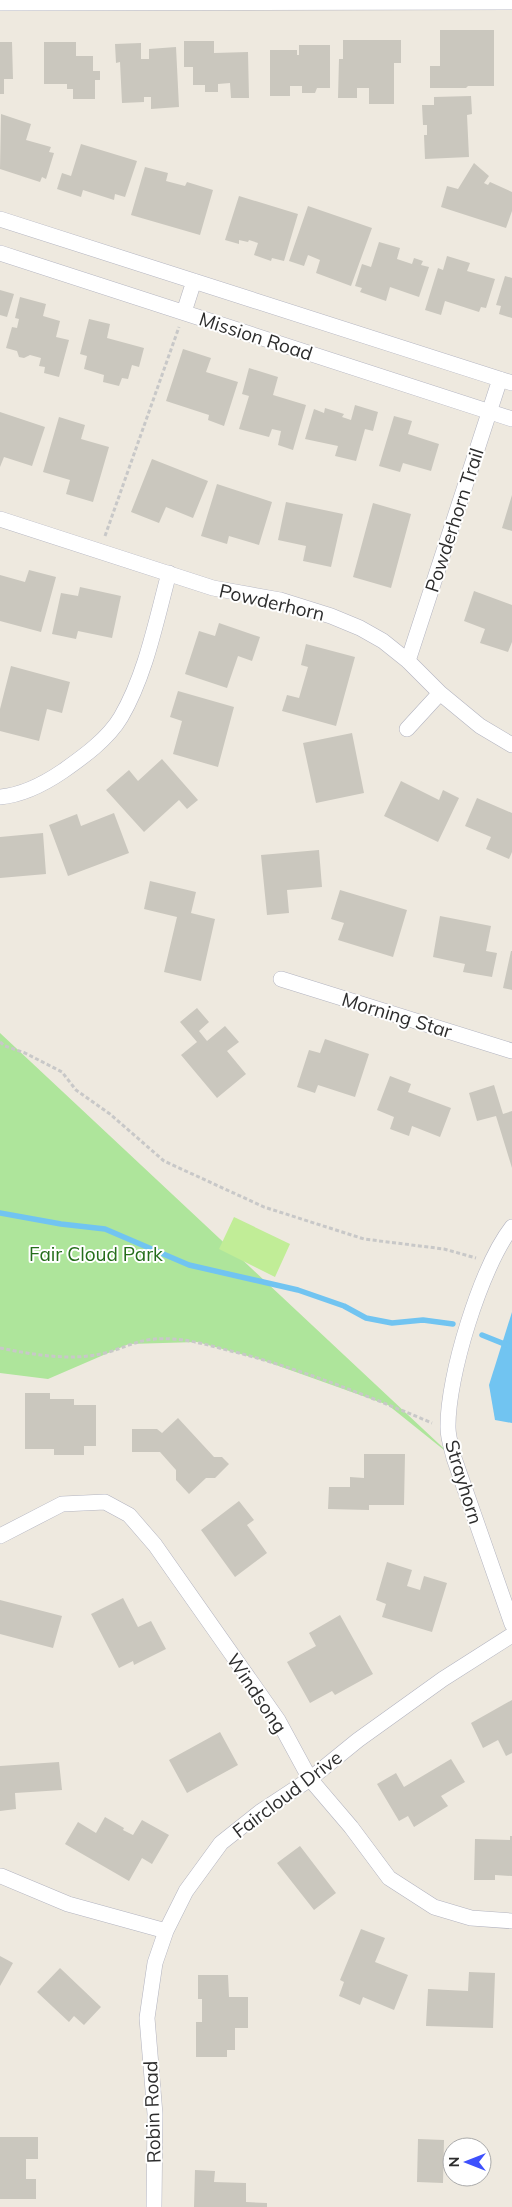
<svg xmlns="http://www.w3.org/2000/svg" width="512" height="2207" font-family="Mulish,sans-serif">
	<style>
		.green { fill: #aee59b }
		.pitch { fill: #c1ed97 }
		.water { fill: #71c4f1 }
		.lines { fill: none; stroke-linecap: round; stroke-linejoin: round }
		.stream { stroke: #71c4f1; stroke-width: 5.5 }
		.building { fill: #cac7be }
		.minor-casing { stroke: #b3b4c0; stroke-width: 16 }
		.path { stroke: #c8c8c8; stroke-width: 3; stroke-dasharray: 4 2.5; stroke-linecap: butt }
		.minor { stroke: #fff; stroke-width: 15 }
		.labels { text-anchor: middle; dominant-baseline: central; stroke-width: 4; stroke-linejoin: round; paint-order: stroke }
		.street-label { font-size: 19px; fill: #2d2d2d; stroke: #fff }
		.park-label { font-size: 19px; fill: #246d1a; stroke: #fff }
	</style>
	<rect width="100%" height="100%" fill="#eee9df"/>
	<path class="green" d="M0 1033 454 1458 388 1405 262 1360 197 1342 129 1344 48 1379 0 1373Z"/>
	<path class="pitch" d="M234 1217 290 1244 275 1277 219 1249Z"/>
	<path class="water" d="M512 1312V1423L495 1420 489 1385Z"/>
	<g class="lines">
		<path class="stream" d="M0 1213 61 1224 105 1229 189 1265 298 1290 344 1306 366 1318 392 1323 423 1320 453 1324
			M482 1335 512 1347"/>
	</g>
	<path class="building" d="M440 30H494V86H468L466 88H430V66H440Z
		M343 40H401V63H394V104H369V88H357V98H338L339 59H343Z
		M184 41H214V53L248 52 249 98H231L230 83 218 84V92H205V85H193V67H184Z
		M0 42H12L13 79H4V94H0Z
		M44 42H76V56H93V71H100V80H95V99H73V89H67V84H44Z
		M141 43V59H149V49L176 47 179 107 151 109V97H144V102L122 103 120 62 116 63 115 44Z
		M299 45H330V88H317L315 93H302V86H290V96H270V50H297V55H299Z
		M471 96 472 114 467 115 469 157 425 159 424 135H427V125H423L422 105H434V97Z
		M1 114 31 124 26 140 51 147 49 152 54 153 46 179 42 177 40 182 0 169Z
		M81 144 137 161 125 197 115 194 114 200 83 190 81 197 57 189 62 173 71 176Z
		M474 163 489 176 484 183 488 185 490 182 512 192V211L506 228 441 207 447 186 458 189Z
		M145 167 168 173 166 181 185 186 187 182 213 190 200 235 131 215Z
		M239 196 298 214 284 261 272 258 271 261 254 255 258 243 249 240 248 242 239 240V244L225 240Z
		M308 206 372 228 351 286 316 273 320 260 308 255 304 266 289 261Z
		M379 242 400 248 397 259 412 264 414 258 423 261 421 265 429 267 419 297 390 287 386 301 360 292 362 288 355 286 362 264 371 267Z
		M447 256 470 263 467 271 495 279 486 308 481 307 479 312 445 301 441 315 425 310 438 268 443 270Z
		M505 276 512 278V318L499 314 501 306 496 305Z
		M0 290 14 294 7 317 0 315Z
		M20 297 46 304 43 316 60 321 56 337 69 340 59 377 44 373 45 367 39 366 41 358 30 355 24 358 19 357 17 351 6 348 12 327 17 328 19 319 15 318Z
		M89 319 110 324 107 338 144 348 139 367 132 365 128 379 122 378 119 386 103 382 104 375 84 369 87 356 80 354Z
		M183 349 211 358 206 372 238 382 224 426 208 420 209 415 166 401Z
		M249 368 278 377 273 395 306 405 293 450 278 445 281 431 272 429 269 437 239 429 249 396 242 394Z
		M355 405 378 412 373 431 365 429 356 461 335 456 338 446 305 439 314 409 324 413 325 408 344 414 342 417 351 420Z
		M0 412 45 427 32 466 4 457 0 467Z
		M394 416 412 421 408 434 439 444 431 471 403 463 400 472 379 466Z
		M59 417 85 425 81 439 109 447 93 502 66 494 70 480 43 472Z
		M152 459 208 481 193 518 166 507 159 523 131 512Z
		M217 484 272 502 259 545 229 536 227 544 201 536Z
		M512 495V531L502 528Z
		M286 502 343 514 331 567 303 561 306 546 278 540Z
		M373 503 411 514 391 588 353 577Z
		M29 570 56 577 41 632 0 621V575L25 582Z
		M80 587 121 596 112 638 78 631 76 639 52 634 61 593 78 596Z
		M474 591 512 605V642L508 652 480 643 485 629 464 621Z
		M219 623 260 637 252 661 238 656 227 688 185 674 199 631 215 636Z
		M306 644 355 657 336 726 282 711 287 695 299 698 308 667 301 665Z
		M11 666 70 682 62 713 47 709 39 741 0 731V709Z
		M178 691 234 707 218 767 173 754 182 721 170 717Z
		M352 733 364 793 316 803 303 743Z
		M162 759 198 800 187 809 179 800 144 832 106 790 129 770 138 781Z
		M401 781 439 800 443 790 459 798 438 842 384 816Z
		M477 798 512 813V852L509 859 486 849 491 837 465 826Z
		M114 813 129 853 68 876 49 825 77 814 81 826Z
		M43 833 46 874 0 878V837Z
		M319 850 322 887 287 890 289 913 267 915 261 855Z
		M150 881 196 892 191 913 215 919 201 981 164 972 177 917 144 909Z
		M340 890 407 910 393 957 338 940 344 923 331 919Z
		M440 916 491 926 486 951 497 953 492 977 463 972 465 964 433 957Z
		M511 951H512V990L503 988Z
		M197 1008 209 1022 199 1031 207 1041 225 1026 239 1042 227 1051 246 1074 217 1098 181 1055 197 1042 180 1022Z
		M325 1039 369 1054 355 1097 318 1085 315 1093 297 1087 309 1050 320 1053Z
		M390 1076 411 1084 408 1092 451 1108 440 1137 412 1126 409 1136 390 1129 394 1117 377 1110Z
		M494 1085 503 1114 512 1111V1168L496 1116 477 1121 469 1093Z
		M25 1393H50V1399H74V1405H96V1446H84V1455H54V1449H25Z
		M178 1418 214 1457H222L229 1464 215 1478H206L189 1494 176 1480V1470L160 1452H132V1429H157L162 1433Z
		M364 1454H405L404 1505H369V1510L328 1509 329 1487H350V1477L364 1478Z
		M239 1501 254 1520 247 1525 267 1553 235 1577 201 1530Z
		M387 1562 412 1570 407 1586 420 1590 424 1576 447 1583 432 1632 382 1617 386 1604 376 1600Z
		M123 1598 138 1627 151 1621 166 1649 134 1665 133 1661 119 1668 91 1614Z
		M0 1600 62 1616 53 1648 0 1634Z
		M340 1615 373 1674 335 1695 332 1691 310 1703 287 1662 316 1646 309 1633Z
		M512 1700V1753L506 1756 498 1740 483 1748 471 1723Z
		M220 1732 238 1765 187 1793 169 1760Z
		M451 1759 465 1782 441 1796 448 1806 414 1827 408 1816 399 1821 377 1784 396 1773 404 1787Z
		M59 1762 62 1790 15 1793 16 1809 0 1811V1766Z
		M105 1817 124 1828 123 1830 133 1835 142 1820 169 1835 152 1864 142 1858 129 1881 65 1844 78 1822 96 1833Z
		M510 1836H512V1876L495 1875V1880H474L475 1839 510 1840Z
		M300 1846 336 1893 314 1910 277 1863Z
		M361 1929 385 1938 375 1962 408 1975 394 2010 363 1997 360 2005 339 1996 344 1982 340 1980Z
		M0 1956 13 1963 0 1986Z
		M60 1968 101 2007 84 2025 74 2016 69 2022 37 1992Z
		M469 1972 495 1973 493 2028 426 2026 428 1989 468 1991Z
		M198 1975H228L229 1997H248V2028H235V2050H227V2057H196V2022H202V1999H198Z
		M0 2137H38V2159H26V2179H36V2199H0Z
		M418 2139 444 2140 443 2183 417 2182Z
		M195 2170 215 2171 214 2182 246 2183V2202L267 2203V2207H194Z"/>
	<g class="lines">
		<defs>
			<path id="minor" d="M0 3 512 2
				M0 219 512 383
				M0 253 512 419
				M184 312 194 281
				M0 519 213 588 280 600 331 616 360 628 383 641 408 661 440 693 480 726 512 745
				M408 661 500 379
				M407 729 440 693
				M0 797C22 795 44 784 63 771 83 757 108 739 121 717 146 674 156 621 169 573
				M281 979 512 1051
				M512 1227C481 1267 447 1377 448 1428 448 1438 452 1449 454 1458L512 1624
				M0 1536 62 1504 105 1502 129 1515 155 1545 278 1720 310 1779 351 1827 389 1878 434 1907 471 1918 512 1921
				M1 1876 68 1904 166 1931
				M154 2207 155 2114 147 2018 155 1963 166 1931 186 1891 221 1843 260 1812 310 1779 358 1740 443 1679 512 1635"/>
		</defs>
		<use href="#minor" class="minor-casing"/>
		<path class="path" d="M105 536 179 327
			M0 1042 5 1046 25 1053 62 1072 76 1090 110 1114 164 1161 264 1207 364 1239 444 1249 476 1258
			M0 1348C35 1355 74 1362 109 1352 134 1344 144 1337 172 1339 195 1340 217 1348 239 1353 306 1371 368 1396 432 1423"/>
		<use href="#minor" class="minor"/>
	</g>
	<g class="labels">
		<g class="street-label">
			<text transform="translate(256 336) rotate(18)">Mission Road</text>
			<text transform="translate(454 520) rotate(-72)">Powderhorn Trail</text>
			<text transform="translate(272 602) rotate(13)">Powderhorn</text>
			<text transform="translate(397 1015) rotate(17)">Morning Star</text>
			<text transform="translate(464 1482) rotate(73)">Strayhorn</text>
			<text transform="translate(257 1693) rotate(56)">Windsong</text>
			<text transform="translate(287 1794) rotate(-37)">Faircloud Drive</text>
			<text transform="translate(152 2112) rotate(-92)">Robin Road</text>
		</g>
		<g class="park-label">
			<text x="96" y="1254">Fair Cloud Park</text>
		</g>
	</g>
	<g transform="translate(467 2162) rotate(270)"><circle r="24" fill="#ffffff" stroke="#ababab"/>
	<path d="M0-4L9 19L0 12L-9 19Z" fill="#3e51fd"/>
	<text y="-8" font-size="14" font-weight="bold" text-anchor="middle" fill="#2d2d2d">N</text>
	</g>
</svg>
